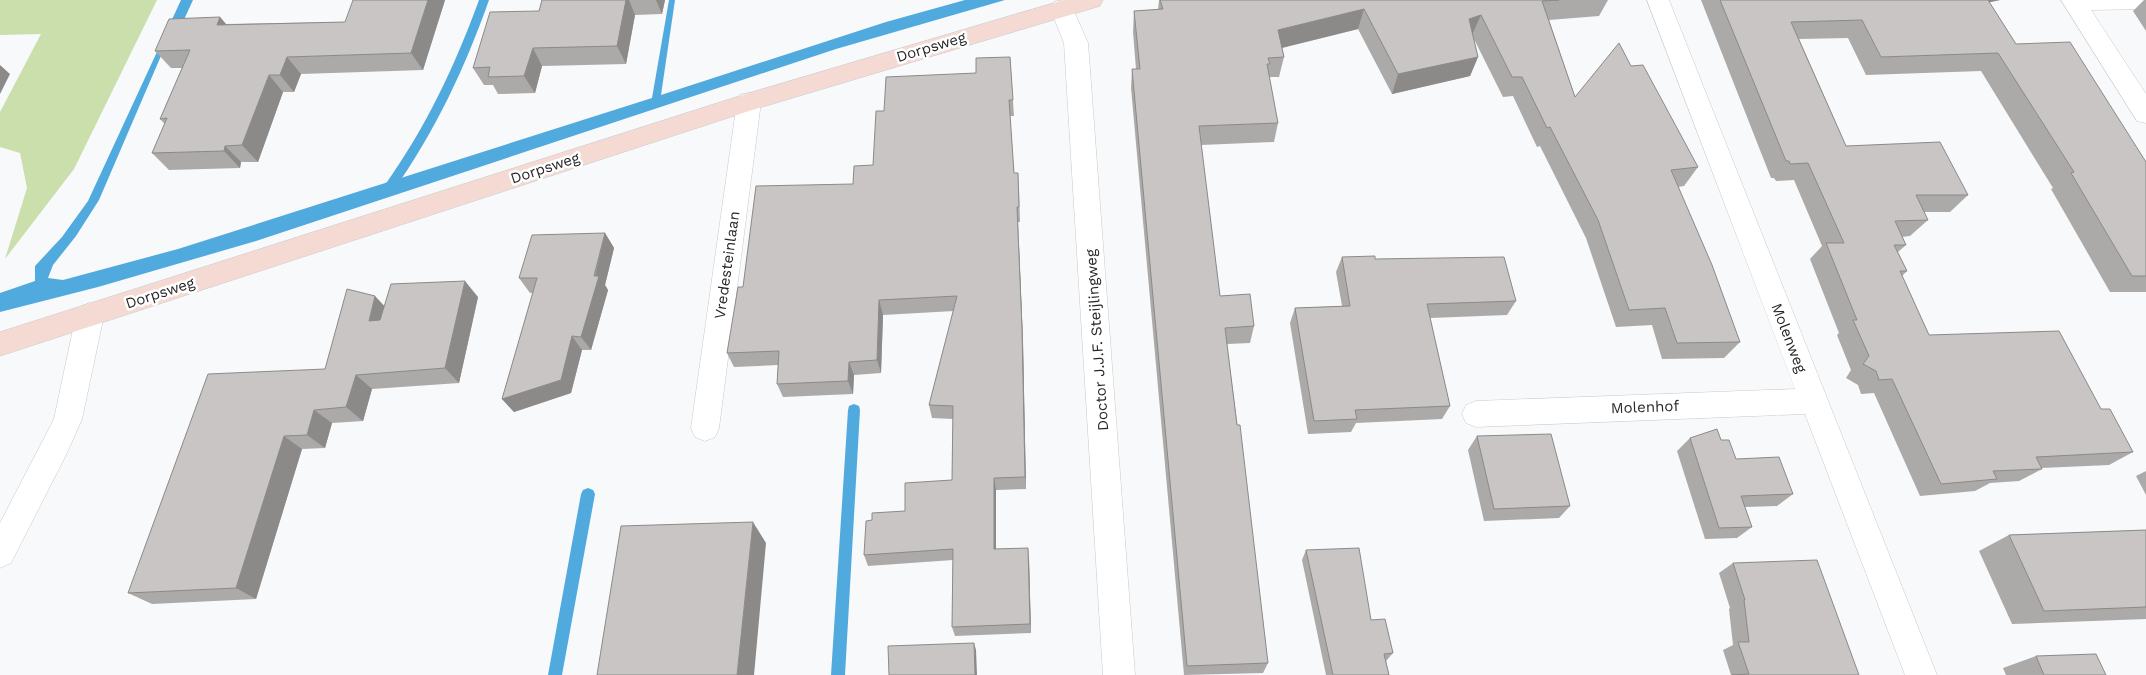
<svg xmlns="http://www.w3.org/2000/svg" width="2146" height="675" font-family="'Work Sans',sans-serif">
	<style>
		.green { fill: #cbdfac }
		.water { fill: #51aade }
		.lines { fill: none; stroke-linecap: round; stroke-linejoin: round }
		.stream { fill: #51aade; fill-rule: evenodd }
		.street-casing { stroke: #c8c9cc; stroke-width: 1 }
		.secondary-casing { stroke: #c8c9cc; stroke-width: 1 }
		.street { fill: #fff; fill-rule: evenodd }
		.secondary { fill: #f5dad4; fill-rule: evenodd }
		.wall { fill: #aca9a9 }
		.shaded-wall { fill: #8c8a89 }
		.building { fill: #c8c5c4; stroke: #8c8a89 }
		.labels { text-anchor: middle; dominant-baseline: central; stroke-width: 5; stroke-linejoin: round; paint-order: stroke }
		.street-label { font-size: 15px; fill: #272728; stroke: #fff }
	</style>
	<rect width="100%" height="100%" fill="#f7f9fb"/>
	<path class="green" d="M0 0H157L74 169 5 259 27 188 20 153 0 147V112L41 34 0 35Z"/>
	<path class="water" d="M181 0H185L99 200 76 236 53 265 48 278 63 280 178 249 652 98 669 0H675L661 95 886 22 965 0H1005L836 49 256 241 98 287 0 312V293L35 281V266L62 237 88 201Z"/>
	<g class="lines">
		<path class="stream" d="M183 0H193L176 37H168L167 34Z
			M479 0H489C465 68 435 132 393 191H385L383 188 385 185C426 127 455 66 479 0Z
			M854 404 859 406 860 410 845 675H831L848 410 849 406Z
			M588 488 593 490 595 494 562 675H548L581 494 583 490Z"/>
		<defs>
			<path id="street" d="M1063 0 1070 2 1088 43 1135 675H1103L1064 43 1050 8 1054 2Z
				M1647 0H1669L1937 675H1905L1805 414 1476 427 1466 423 1462 414 1466 405 1476 401 1795 389Z
				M2061 0H2146V9L2091 10 2146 94V123L2137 121Z
				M749 93 758 95 761 102 719 428 715 437 705 441 695 437 691 428 737 102 740 95Z
				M90 303 100 307 104 315 82 419 66 455 11 563 0 568V523L54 419 76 315 80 307Z"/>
			<path id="secondary" d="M1064 0H1103L1100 6 752 110 0 356V332L749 93Z"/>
		</defs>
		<use href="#street" class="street-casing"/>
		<use href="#secondary" class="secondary-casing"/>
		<use href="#street" class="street"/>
		<use href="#secondary" class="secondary"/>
	</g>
	<path class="wall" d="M445 0 423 70 301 74 294 92H283L258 162H241L240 168 169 170 152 153 165 124 160 119 182 68H171L155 51 220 17 226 24 345 22Z
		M542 0H665L662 14 635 15 626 64 542 66 535 93 498 94 493 85H484L473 68 539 11Z
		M1159 0H1608L1599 16 1549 20 1575 97 1631 66 1698 167 1684 186 1678 187 1740 342 1724 358 1662 359 1652 325 1616 327 1586 238 1540 146 1537 147 1513 96 1503 97 1474 39 1478 57 1470 76 1392 94 1358 29 1282 48 1284 57 1279 77H1269L1278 123 1274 142 1201 145 1220 296 1254 326 1250 343 1227 344 1268 663 1263 673 1184 675 1131 88 1132 69H1136L1133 32 1134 11 1158 10Z
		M1701 0H2000L1989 2 2016 44 2146 162V292H2110L2051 189 2053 188 1981 71 1866 75 1848 38 1799 39 1846 146 1968 195 1950 212H1924L1928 220 1910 236 1902 237 1906 245 1898 252 1907 271 1902 276 1929 335 2101 409 2133 452 2109 465 2041 468 2042 469 2019 481 1990 483 1975 491 1920 496 1874 393 1861 394 1858 385 1846 378 1851 370 1837 335 1839 333 1810 259 1822 246 1794 180 1776 181 1774 178H1771Z
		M2144 0H2146V31L2133 11Z
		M1010 57 1014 116H1010L1014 173H1018L1019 189 1020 222H1018L1023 342 1026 489 996 490V549L1029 558 1031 633 955 636 952 627 953 560 868 566 864 555 872 520 905 511 952 480 953 419 932 418 929 405 954 311 883 315 881 373 854 375 853 394 783 397 777 384 778 365 734 367 727 353 743 287 873 165 884 111 976 73Z
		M605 233 614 248 605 285 608 290 591 350H582L571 393 514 412 502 399 533 293H530L519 278Z
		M1342 257 1375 259 1516 301 1507 315 1430 318 1450 406 1442 419 1356 423 1351 432 1308 434 1290 323 1295 308 1342 306 1336 272Z
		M478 297 459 383 372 389 363 421 332 423 325 448 302 449 256 599 152 604 128 593 384 306Z
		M1477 436 1570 506 1559 518 1484 521 1468 450Z
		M1690 438 1721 440 1736 459 1793 494 1777 506 1745 507 1752 527 1737 538 1705 539 1677 451Z
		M2146 471V495L2136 476Z
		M2146 530V619L2012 624 1979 551 2009 535Z
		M1306 550 1371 620 1393 653 1386 661 1389 675H1326L1302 560Z
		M1733 563 1859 675H1731L1723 650 1733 645 1729 609 1730 608 1719 573Z
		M2036 656 2106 675H2006L2003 668Z"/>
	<path class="shaded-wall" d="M428 0H445L423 70 411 53Z
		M626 0H629L635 15 626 64 617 46Z
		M656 0H665L662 14Z
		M1971 0H2000L1964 8Z
		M1364 9 1358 29 1273 50 1278 30Z
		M1481 15 1472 35 1469 19Z
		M220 17 235 35 217 25Z
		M533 48 542 66 535 93 524 76Z
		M287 57 301 74 294 92 280 75Z
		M1478 57 1470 76 1392 94 1398 74Z
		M0 65 10 74 0 94Z
		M269 75 283 92 258 162 242 145Z
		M225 146 241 162 240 168 224 151Z
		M1018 222 1023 342 1026 489 1025 477Z
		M605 233 614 248 605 285 608 290 591 350 581 337Z
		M465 281 478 297 459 383 445 368Z
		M375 296 390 312 384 336 369 321Z
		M879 300 883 315 881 373 877 360Z
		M572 336 582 350 571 393 514 412 502 399Z
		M849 362 854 375 853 394 848 381Z
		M356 375 372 389 363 421 346 407Z
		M314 410 332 423 325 448 307 435Z
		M284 436 302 449 256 599 236 588Z
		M994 478 996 490V560L994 549Z
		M753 522 766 543 754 675H737Z
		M1028 548 1029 558 1031 633 1030 624Z
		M974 643 976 650 977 675H975Z"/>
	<path class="building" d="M353 0H428L411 53 287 57 280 75H269L242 145 225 146 224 151 152 153 167 118 160 119 190 50 155 51 169 19 220 17 217 25 345 22Z
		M542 0H626L617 46 533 48 524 76 488 77 490 67 473 68 490 12 539 11Z
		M1160 0H1559L1542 1 1575 97 1619 43 1631 66 1643 65 1698 167 1671 170 1712 265 1740 342 1677 343 1665 308 1629 310 1598 220 1550 127 1547 128 1522 77H1512L1481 15 1469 19 1478 57 1398 74 1364 9 1278 30 1284 57 1268 58 1270 64H1267L1278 123 1199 126 1220 296 1250 294 1254 326 1225 328 1237 425H1240L1268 663 1187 666 1132 69H1140L1134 11 1163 9Z
		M1720 0H1988L2016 44 2070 42 2146 162V276H2132L2071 173 2074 172 1998 53 1881 57 1862 20 1791 22 1846 146 1940 142 1968 195H1916L1928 220 1895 221 1906 245H1894L1907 271H1900L1929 335 2059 331 2101 409H2110L2133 452 2036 457 2042 469 1993 471 1997 479 1941 484 1892 379 1879 380 1876 371 1863 364 1869 356 1853 320H1857L1826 243H1844L1808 163 1790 164 1789 161H1786Z
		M1010 57 1013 100H1009L1014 173H1018L1019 207H1017L1022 328 1025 477 994 478V549L1028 548 1030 624 952 627 953 549 864 555 866 521 872 520V513L905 511V483L952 480 953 406 929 405 957 296 879 300 877 360 849 362 848 381 777 384 779 351 727 353 738 287H743L756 186 853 184 854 166 873 165 876 111H884L886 77 976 73V58Z
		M605 233 594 276H599L581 337 572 336 561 380 502 399 537 278H519L532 235Z
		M1375 256V259L1504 257 1516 301 1427 304 1450 406 1355 410 1357 419 1314 421 1295 308 1350 306 1342 257Z
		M465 281 445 368 356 375 346 407 314 410 307 435 284 436 236 588 128 593 208 374 325 369 347 289 375 296 369 321 380 320 391 284Z
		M1717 429 1721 440H1729L1736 459 1779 457 1793 494 1741 496 1752 527 1719 528 1690 438Z
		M1551 434 1570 506 1494 509 1477 436Z
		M753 522 737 675H597L621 526Z
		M2146 530V607L2044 611 2009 535Z
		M1359 548 1371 620 1385 619 1393 653 1384 654 1389 675H1333L1306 550Z
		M1817 560 1859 675H1732L1749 674 1738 642H1749L1744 600H1745L1733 563Z
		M974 643 975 675H889L888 646Z
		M2096 654 2106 675H2044L2036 656Z"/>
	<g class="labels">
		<g class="street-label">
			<text transform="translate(931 47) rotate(-17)">Dorpsweg</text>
			<text transform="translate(545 168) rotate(-18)">Dorpsweg</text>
			<text transform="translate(727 265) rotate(-82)">Vredesteinlaan</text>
			<text transform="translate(160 293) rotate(-18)">Dorpsweg</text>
			<text transform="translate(1789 338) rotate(69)">Molenweg</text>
			<text transform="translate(1097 340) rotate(-94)">Doctor J.J.F. Steijlingweg</text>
			<text transform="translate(1645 407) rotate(-2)">Molenhof</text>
		</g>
	</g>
</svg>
